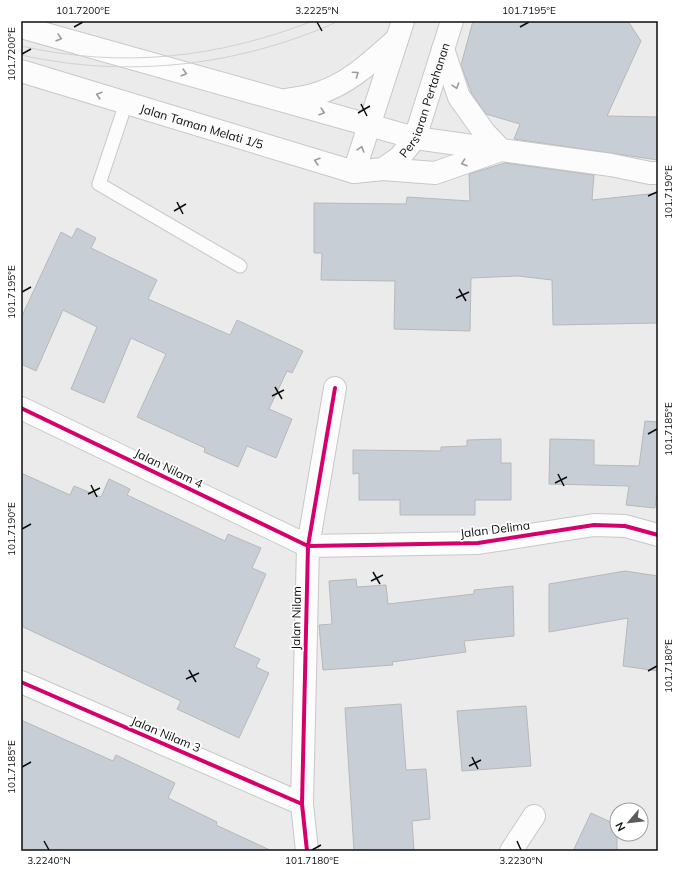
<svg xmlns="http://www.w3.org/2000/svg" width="679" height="872" font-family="Mulish,sans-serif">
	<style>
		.building { fill: #c7ced6; stroke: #b8b8b8 }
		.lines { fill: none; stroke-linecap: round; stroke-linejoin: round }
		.lane-casing { stroke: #c8c8c8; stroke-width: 15 }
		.street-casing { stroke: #c8c8c8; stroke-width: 24 }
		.secondary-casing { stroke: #c8c8c8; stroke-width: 24 }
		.lane { stroke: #fcfcfc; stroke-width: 13 }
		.street { stroke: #fcfcfc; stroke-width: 22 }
		.secondary { stroke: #fcfcfc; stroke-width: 22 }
		.tram { stroke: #d0d1d1; stroke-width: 1 }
		.cycleway-casing { stroke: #fff; stroke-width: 6 }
		.cycleway { stroke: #d6006c; stroke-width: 4 }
		.oneway { stroke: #9c9c9c }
		.ticks { fill: none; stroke: #0c0d0d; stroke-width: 1.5 }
		.labels { text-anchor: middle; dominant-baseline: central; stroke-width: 3.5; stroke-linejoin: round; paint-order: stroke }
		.street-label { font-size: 12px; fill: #0c0d0d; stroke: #fff }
		.neatline { fill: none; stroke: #0c0d0d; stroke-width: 1.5 }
		.ticks-label { font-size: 10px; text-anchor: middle; fill: #0c0d0d }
	</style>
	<rect width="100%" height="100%" fill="#ebebeb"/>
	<path class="building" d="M473 21H628L641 41 607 116 658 117V160L514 139 520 124 486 114 472 94 461 65Z
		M505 163 594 175 592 200 658 193V323L553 325 552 280 518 276 471 278 470 331 394 329 395 281 321 280 322 253H314V203L406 204 407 197 470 201 469 174Z
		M77 228 96 238 91 248 157 280 148 299 230 335 237 320 303 351 292 373 287 371 269 409 292 419 276 458 247 446 238 467 204 452 205 448 137 417 166 354 131 338 104 403 71 389 97 327 63 310 36 371 21 364V318L61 232 72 238Z
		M645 421 658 422V483L655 508 626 505 629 486 549 484 550 439 594 440V465L639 466Z
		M501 439V463H511V500H475V515H400V500H359V473L353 474V450L441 451V447L467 446V440Z
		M21 473 70 495 74 486 101 497 109 479 130 489 127 495 225 541 228 534 261 548 252 568 266 574 234 647 260 659 256 667 269 673 239 738 177 709 181 701 21 626Z
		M625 571 658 576V671L623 666 628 618 549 632V584Z
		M356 579 357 587 386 585 388 604 474 594V590L513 586 514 636 464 641 466 652 392 662 393 665 323 670 319 625 332 624 329 581Z
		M401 704 406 770 426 769 430 819 412 821 414 851H354L345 708Z
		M526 706 531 766 462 771 457 711Z
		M21 720 113 761 116 755 175 783 168 798 217 822 216 825 272 851H21Z
		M591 813 617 825V851H573Z"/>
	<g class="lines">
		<defs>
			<path id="lane" d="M126 103 99 184 240 266"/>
			<path id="street" d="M415 138 611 165 650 173H658
				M383 169 435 173 498 151
				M21 408 308 546 478 543 594 525 625 526 658 535
				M21 682 302 804
				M307 851 302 804 308 546 335 388
				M511 851 534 816"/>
			<g id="secondary">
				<path d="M21 27 415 138"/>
				<path d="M443 49 459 97 484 132 501 150"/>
				<path id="s1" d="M21 71 354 172 383 169 400 157 415 138 452 21"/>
				<path d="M286 100C297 98 309 97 319 93 350 83 373 60 397 39"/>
				<path d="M354 172 403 21"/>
			</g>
		</defs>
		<use href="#lane" class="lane-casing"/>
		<use href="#street" class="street-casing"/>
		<use href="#secondary" class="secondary-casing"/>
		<use href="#lane" class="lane"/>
		<use href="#street" class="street"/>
		<use href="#secondary" class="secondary"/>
		<path class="tram" d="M21 46C123 69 217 58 313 21
			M21 55C128 79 240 66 339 21"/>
		<defs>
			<path id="cycleway" d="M21 408 308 546 478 543 594 525 625 526 658 535
				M21 682 302 804
				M307 851 302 804 308 546 335 388"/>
		</defs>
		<use href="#cycleway" class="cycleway-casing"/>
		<use href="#cycleway" class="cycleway"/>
	</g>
	<defs><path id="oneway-chevron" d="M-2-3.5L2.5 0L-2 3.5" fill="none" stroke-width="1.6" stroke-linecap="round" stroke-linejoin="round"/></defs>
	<g class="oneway">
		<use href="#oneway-chevron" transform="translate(59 38) rotate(16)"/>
		<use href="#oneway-chevron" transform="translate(184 73) rotate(16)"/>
		<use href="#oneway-chevron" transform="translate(356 74) rotate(-35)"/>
		<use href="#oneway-chevron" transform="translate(456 86) rotate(71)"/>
		<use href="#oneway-chevron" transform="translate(99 95) rotate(-163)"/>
		<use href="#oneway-chevron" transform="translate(322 112) rotate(16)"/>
		<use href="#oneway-chevron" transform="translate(361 149) rotate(-73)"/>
		<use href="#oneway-chevron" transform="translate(317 161) rotate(-163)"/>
		<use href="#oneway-chevron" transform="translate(464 163) rotate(161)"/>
	</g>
	<path class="ticks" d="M317 22 322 31M74 27 83 22M520 27 529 22M22 54 31 49M361 104 367 116M358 113 370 106M648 196 657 192M177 202 183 214M174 211 186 204M459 289 466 301M22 292 31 287M456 298 469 292M275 387 282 399M272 396 284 390M648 434 657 429M558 474 564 486M555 483 567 477M91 485 97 497M88 494 100 488M22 529 31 524M373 572 380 584M371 581 383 575M189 670 196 682M648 671 657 666M186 679 199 673M472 757 478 769M469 766 481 760M22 767 31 762M44 841 49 850M517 841 521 850M312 850 321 845"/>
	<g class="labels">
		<g class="street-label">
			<text stroke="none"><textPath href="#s1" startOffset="461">Persiaran Pertahanan</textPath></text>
			<text stroke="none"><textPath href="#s1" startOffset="189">Jalan Taman Melati 1/5</textPath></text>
			<text transform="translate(169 468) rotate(26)">Jalan Nilam 4</text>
			<text transform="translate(495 529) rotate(-7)">Jalan Delima</text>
			<text transform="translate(296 618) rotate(-89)">Jalan Nilam</text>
			<text transform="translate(166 734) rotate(23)">Jalan Nilam 3</text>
		</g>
	</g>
	<rect width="679" height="872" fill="none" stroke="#ffffff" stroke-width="44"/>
	<g transform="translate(629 822) rotate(242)"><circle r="19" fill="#ffffff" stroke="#9e9e9e"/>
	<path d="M0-3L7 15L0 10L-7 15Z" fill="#5a5b5b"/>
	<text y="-6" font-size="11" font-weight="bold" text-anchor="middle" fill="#0c0d0d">N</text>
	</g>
	<rect x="22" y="22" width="635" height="828" class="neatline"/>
	<g class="ticks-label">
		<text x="83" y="14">101.7200°E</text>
		<text x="317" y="14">3.2225°N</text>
		<text x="529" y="14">101.7195°E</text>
		<text transform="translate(11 54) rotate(-90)" y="4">101.7200°E</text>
		<text transform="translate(668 192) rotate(-90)" y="4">101.7190°E</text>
		<text transform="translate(11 292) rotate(-90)" y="4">101.7195°E</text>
		<text transform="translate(668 429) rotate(-90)" y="4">101.7185°E</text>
		<text transform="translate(11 529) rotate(-90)" y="4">101.7190°E</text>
		<text transform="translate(668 666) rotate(-90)" y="4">101.7180°E</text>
		<text transform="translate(11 767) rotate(-90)" y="4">101.7185°E</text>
		<text x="49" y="864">3.2240°N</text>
		<text x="312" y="864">101.7180°E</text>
		<text x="521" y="864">3.2230°N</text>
	</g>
</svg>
